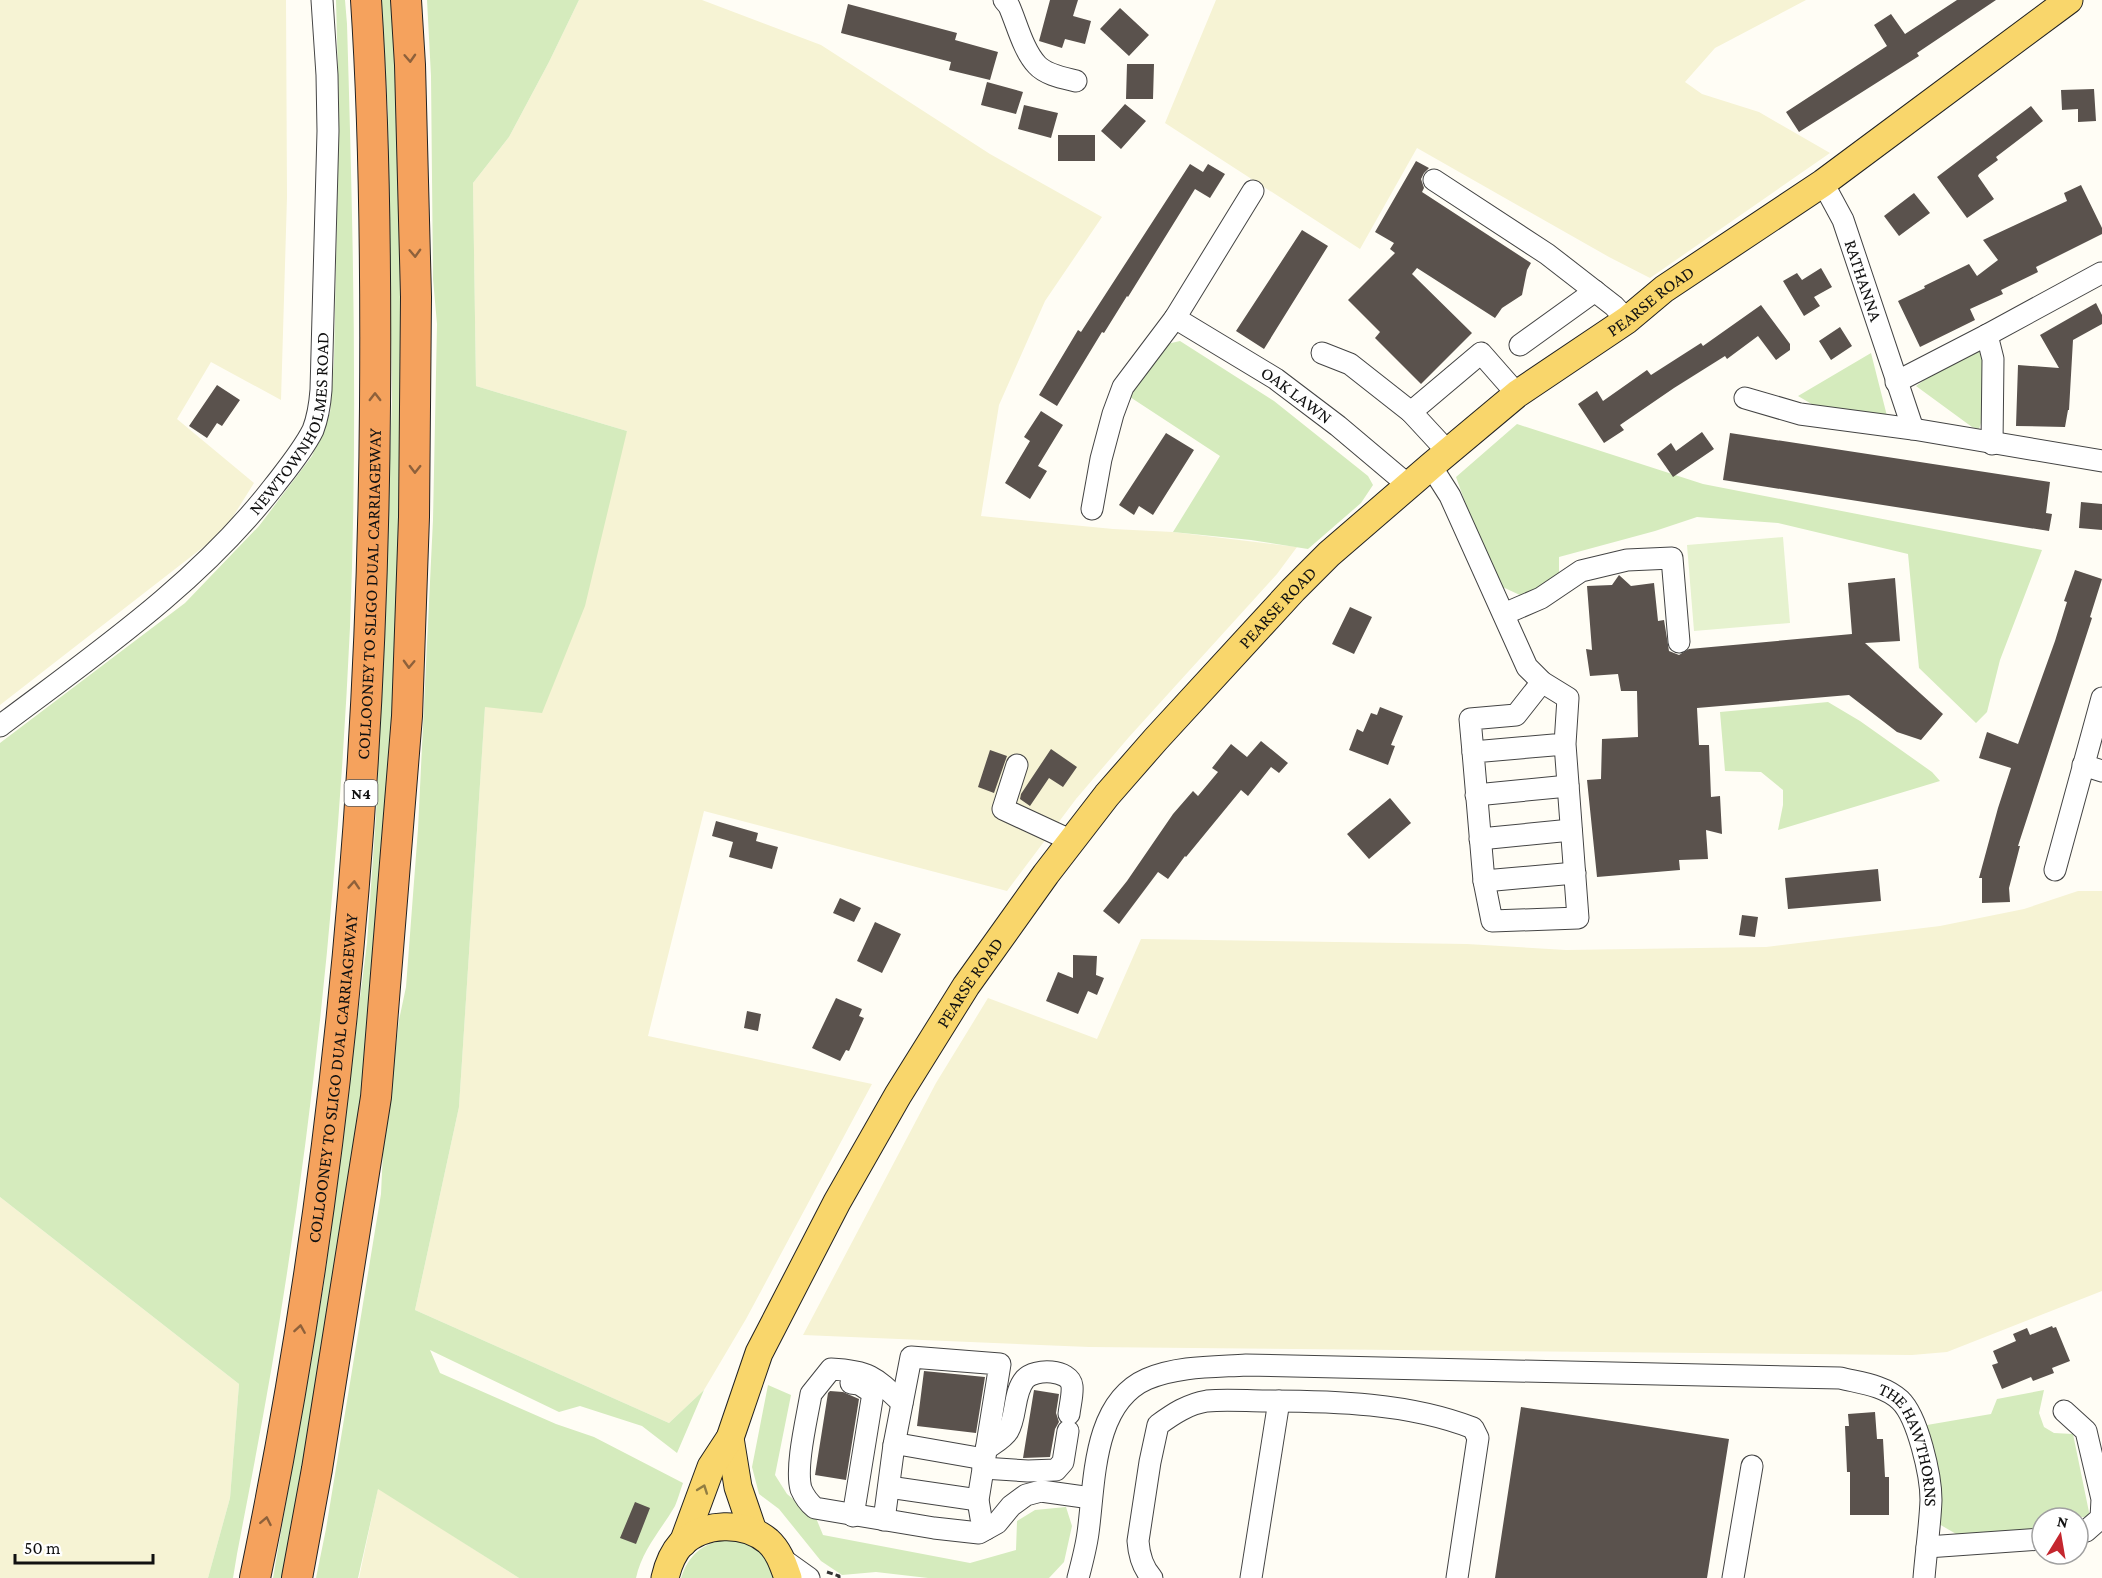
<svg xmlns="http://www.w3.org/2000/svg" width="2102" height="1578" font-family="'Crimson Pro',serif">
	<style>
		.farmland { fill: #f6f3d4 }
		.green { fill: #d5ebbd }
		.pitch { fill: #e6f2cf }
		.building { fill: #5a524d }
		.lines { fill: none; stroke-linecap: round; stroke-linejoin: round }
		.minor-casing { stroke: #444; stroke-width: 23 }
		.major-casing { stroke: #222; stroke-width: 29 }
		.highway-casing { stroke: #222; stroke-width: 32 }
		.path { stroke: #333; stroke-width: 3; stroke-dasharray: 6 3; stroke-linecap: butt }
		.minor { stroke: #fff; stroke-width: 21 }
		.major { stroke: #f9d66b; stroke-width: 27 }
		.highway { stroke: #f5a25d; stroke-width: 30 }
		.oneway { stroke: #8e613b }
		.oneway2 { stroke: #917d42 }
		.labels { text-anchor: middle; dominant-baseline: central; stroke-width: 6; stroke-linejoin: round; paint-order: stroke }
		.shield { fill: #fff; stroke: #585858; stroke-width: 1.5 }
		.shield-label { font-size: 16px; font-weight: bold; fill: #111 }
		.street-label { font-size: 18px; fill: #111; stroke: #fff }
	</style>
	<rect width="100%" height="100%" fill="#fffdf5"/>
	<path class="farmland" d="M0 0H286L287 197 281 400 211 362 177 419 254 483 224 531 0 705Z
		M579 0H702L821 45 990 154 1102 217 1045 301 999 405 981 516 1113 529 1173 532 1297 547 1277 574 1129 737 1076 799 1007 891 704 811 648 1036 872 1084 746 1319 704 1390 669 1423 415 1310 459 1107 485 706 627 431 476 386 473 183 509 137 549 62Z
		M1216 0H1806L1715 48 1685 82 1702 94 1759 112 1830 153 1650 278 1609 257 1417 148 1360 249 1165 123Z
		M2078 891H2102V1291L1947 1352 1912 1355 1089 1347 803 1335 936 1083 988 998 1097 1039 1141 939 1467 944 1566 950 1766 947 1940 926 2024 909Z
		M0 1197 239 1384 230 1498 208 1578H0Z
		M378 1488 519 1578H359Z"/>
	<path class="green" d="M336 0H345L347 24C353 225 358 426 350 627 340 842 320 1059 287 1273 273 1367 255 1460 237 1554L233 1578H208L230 1498 239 1384 0 1197V743L185 603 259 526 312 456 330 413 334 360 339 112Z
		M381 0H394L405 295 396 684 369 1040 347 1209 284 1578H273L324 1283 367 943 376 815 392 401 388 111Z
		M427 0H579L549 62 509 137 473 183 476 386 627 431 585 606 542 713 485 707 459 1107 415 1310 669 1423 704 1390 677 1453 642 1426 580 1406 559 1412 430 1350 440 1373 556 1424 594 1437 683 1483C680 1491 678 1499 675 1506 661 1530 642 1550 636 1578H519L378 1489 358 1578H316L326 1529 381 1194 383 1151 399 1020 406 987 418 829 433 520 437 324 433 279 431 76Z
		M1180 341 1274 401 1368 476 1373 485 1361 503 1308 549 1251 540 1173 532 1220 456 1130 397 1167 344Z
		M1977 351 1984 354 1981 423 1979 429 1972 427 1916 386 1930 376Z
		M1871 353 1887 416 1815 406 1798 396Z
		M1517 424 1703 484 2042 550 2000 660 1987 712 1976 723 1919 668 1908 554 1778 523 1697 517 1655 531 1559 557V576L1522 596 1494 583 1456 477Z
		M1828 702 1860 721 1932 772 1940 781 1778 830 1783 805V790L1761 772 1725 771 1720 712Z
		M768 1385 791 1395 775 1475 787 1494 816 1518 823 1535 970 1563 1016 1550 1017 1521 1035 1510 1066 1507 1072 1526 1064 1562 1049 1578H928L876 1572 842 1575 821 1561 779 1509 759 1494 752 1467Z
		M2044 1390 2039 1413 2044 1427 2054 1433 2073 1434 2090 1517 2042 1518V1523L2037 1524V1529L1963 1538 1939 1524 1936 1467 1927 1425 1991 1414 1997 1399Z
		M728 1539C757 1543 763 1553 776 1578H681C689 1554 703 1543 728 1539Z"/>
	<path class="pitch" d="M1783 537 1790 623 1694 631 1687 545Z"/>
	<path class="building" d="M1050 0H1078L1073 16 1091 21 1085 44 1065 39 1062 48 1039 41Z
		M1957 0H1996L1917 53 1919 56 1799 132 1786 112 1887 46 1874 25 1891 14 1905 34Z
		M848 4 957 33 955 40 998 52 990 80 949 70 951 62 841 33Z
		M1120 8 1149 35 1129 56 1100 29Z
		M1127 64H1154L1153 99H1126Z
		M987 82 1023 92 1016 114 981 105Z
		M2094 89 2096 121 2078 122V109L2062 110 2061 90Z
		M1125 104 1146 121 1121 149 1101 131Z
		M1024 105 1058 113 1051 138 1018 129Z
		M2031 106 2043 121 1996 157 1998 160 1979 174 1978 176 1994 199 1967 218 1937 177Z
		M1058 135H1095V161H1058Z
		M1416 161 1429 168 1424 173 1421 179 1424 188 1422 192 1531 263 1527 270 1522 295 1502 308 1495 318 1417 268 1412 274 1472 333 1421 384 1375 338 1380 332 1348 300 1395 253 1390 249 1394 243 1375 232Z
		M1190 164 1203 172 1208 164 1225 174 1210 198 1195 189 1128 297 1127 296 1104 333 1102 332 1057 406 1039 395 1078 330 1081 332Z
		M2081 185 2102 228V234L2036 267 2038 272 2001 290 2003 294 1970 309 1975 320 1920 347 1898 301 1925 288 1924 286 1969 264 1977 276 1998 260 1983 240 2067 201 2064 193Z
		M1914 193 1930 213 1899 236 1884 216Z
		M1302 230 1328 246 1264 349 1236 331Z
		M1821 268 1832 287 1814 297 1820 306 1804 316 1783 281 1797 273 1802 280Z
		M2096 303 2102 315V324L2073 340 2069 410H2068L2065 427 2016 426 2018 365 2059 368 2040 335Z
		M1761 305 1790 344V350L1776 360 1758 336 1727 359 1725 356 1674 388 1620 425 1624 430 1604 443 1578 404 1597 391 1603 401 1647 370 1651 375 1701 343 1703 346Z
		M1840 327 1852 346 1831 360 1819 341Z
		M217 385 240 400 222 426 217 423 207 438 189 426Z
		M1041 411 1063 425 1038 466 1047 471 1030 499 1005 483 1030 441 1024 437Z
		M1702 432 1714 449 1673 477 1657 454 1671 443 1676 451Z
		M1166 433 1194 450 1153 515 1139 506 1134 515 1119 505Z
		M1730 433 2050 482 2046 513 2052 514 2049 531 1723 480Z
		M2081 502 2102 504V530L2079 528Z
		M2075 570 2102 579 2090 617 2092 618 2018 846H2020L2009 888 2010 902 1982 903V878H1979L1998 808 2011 768 1979 758 1987 732 2018 744 2055 641 2067 602 2064 601Z
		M1619 575 1631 586 1654 583 1658 621 1664 620 1669 651 1679 655 1689 649 1852 634 1848 583 1895 578 1900 641 1865 643 1943 714 1921 740 1897 732 1849 695 1697 708 1699 745H1709L1711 797 1720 796 1722 834 1706 830 1708 859 1679 860 1680 870 1597 877 1587 780 1601 779 1602 739 1638 737 1637 691H1621L1618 674 1590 676 1586 649 1592 650 1587 586 1612 585Z
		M1350 607 1372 617 1354 654 1332 644Z
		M1380 707 1403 716 1391 745 1395 746 1388 765 1349 750 1357 729 1363 732 1371 713 1377 715Z
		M1261 741 1288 763 1279 773 1271 767 1248 796 1241 790 1186 857 1185 856 1168 879 1158 872 1119 924 1103 911 1127 881 1173 814 1193 791 1198 796 1218 772 1212 768 1231 744 1247 757Z
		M1051 749 1077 767 1063 787 1049 778 1030 806 1020 799 1021 794Z
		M990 750 1007 756 994 793 978 787Z
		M1390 798 1411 823 1369 859 1347 834Z
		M716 821 758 833 756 841 778 847 772 869 729 857 733 842 712 836Z
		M1878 869 1881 901 1788 909 1785 878Z
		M840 898 861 908 854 922 833 913Z
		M1742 915 1758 917 1755 937 1739 935Z
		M875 922 901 934 882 973 857 961Z
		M1073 955 1097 956 1096 975 1104 978 1097 995 1088 991 1078 1014 1046 1001 1058 972 1073 978Z
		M836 998 862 1009 859 1016 864 1018 849 1051 846 1050 840 1061 812 1048Z
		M747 1011 761 1014 758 1031 744 1028Z
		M2052 1326 2053 1328 2056 1327 2070 1361 2052 1368 2054 1373 2033 1381 2031 1377 2002 1389 1992 1365 1998 1363 1993 1351 2016 1341 2013 1334 2027 1328 2030 1335Z
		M924 1371 985 1377 976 1433 917 1426Z
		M1034 1390 1059 1394 1056 1413 1059 1422 1055 1429 1050 1457 1023 1458Z
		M830 1391 843 1392 859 1399 846 1480 815 1475 828 1393Z
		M1521 1407 1729 1439 1707 1578H1495Z
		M1875 1412 1877 1439H1883L1885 1477H1889V1515H1850V1472H1847L1845 1426H1849L1848 1414Z
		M635 1502 650 1508 636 1544 620 1538Z"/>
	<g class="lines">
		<defs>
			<g id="minor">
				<path d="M1004 0 1009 6C1017 24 1023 50 1037 65 1046 75 1064 78 1076 81"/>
				<path d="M1434 180 1547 254 1614 306 1627 320"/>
				<path id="s1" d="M1823 183 1843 220 1913 429"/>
				<path id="s2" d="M1175 318 1276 379 1338 426 1408 485"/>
				<path d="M1987 335 1993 359 1992 444"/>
				<path d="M1520 345 1595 291"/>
				<path d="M1322 353 1350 364 1411 412"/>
				<path d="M1896 382 1987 335 2101 273"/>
				<path d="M1745 398 1800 414 1913 429 2102 461"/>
				<path d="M1448 452 1411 412 1481 353 1517 394"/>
				<path d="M1431 466 1450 496 1527 667 1542 682 1568 698 1565 744 1578 918 1492 921 1484 881 1473 752 1565 744"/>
				<path d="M1092 509 1101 459 1113 414 1123 387 1175 318 1253 191"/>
				<path d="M1504 614 1541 598 1581 571 1627 560 1672 558 1679 642"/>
				<path id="s3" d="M0 726C97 653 200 582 274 486 288 468 303 450 313 430 318 417 320 403 321 390L328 131 327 75 322 0"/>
				<path d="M1473 752 1470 719 1516 715 1542 682"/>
				<path d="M1017 765 1003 809 1072 841"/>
				<path d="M2083 765 2102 771"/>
				<path d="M1476 795 1568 786"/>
				<path d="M1480 839 1571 830"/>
				<path d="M2055 870 2102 698"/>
				<path d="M1484 881 1575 873"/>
				<path d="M851 1383 859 1384 873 1393 853 1516"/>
				<path d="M902 1403C875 1377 870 1371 831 1369L811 1394C807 1418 795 1467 801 1489 804 1496 809 1503 815 1508L934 1528 979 1533 997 1523 1011 1506 1026 1495 1041 1491 1091 1498"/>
				<path d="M2064 1411 2086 1431 2102 1499 2101 1518 2086 1531 2078 1533"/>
				<path d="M894 1445H904L984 1459"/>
				<path d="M986 1449C993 1444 1004 1438 1008 1431 1017 1416 1013 1393 1025 1379 1035 1368 1070 1369 1072 1386 1073 1394 1070 1405 1069 1414"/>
				<path d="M983 1468 1028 1471 1056 1470 1063 1462 1068 1431"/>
				<path d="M889 1487 978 1500"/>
				<path d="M884 1520 894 1445 911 1357 1000 1364 978 1500 981 1518 986 1529"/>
				<path d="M1927 1547 2042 1539"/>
				<path d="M781 1558 809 1578"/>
				<path id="s4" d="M1078 1578C1082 1563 1086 1548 1088 1533 1095 1483 1092 1403 1147 1379 1178 1366 1213 1367 1246 1365L1840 1378C1860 1383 1884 1385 1900 1400 1918 1417 1931 1476 1931 1500 1930 1526 1926 1552 1924 1578"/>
				<path d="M1152 1578C1142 1567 1139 1555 1138 1541L1150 1462 1158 1425C1173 1414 1188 1404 1207 1401 1226 1399 1247 1401 1266 1401 1334 1401 1409 1403 1473 1428L1478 1438 1457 1578"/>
				<path d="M1251 1578 1279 1401"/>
				<path d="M1733 1578 1752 1466"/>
			</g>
			<g id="major">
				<path d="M730 1438 738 1487 753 1531"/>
				<path id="s5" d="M683 1543 711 1467 730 1438 759 1353 837 1202 898 1095 966 986 1046 874 1107 795 1156 739 1293 590 1329 554 1431 466 1517 394 1627 320 1664 289 1823 183 2069 0"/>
				<path d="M665 1578C668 1565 672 1554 681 1544 704 1522 744 1521 768 1541 779 1551 783 1564 788 1578"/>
			</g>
			<g id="highway">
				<path id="s6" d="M255 1578C335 1193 372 799 375 406 376 271 375 135 366 0"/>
				<path d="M297 1578 317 1469 376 1097 407 716 414 517 416 297 410 65 406 0"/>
			</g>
		</defs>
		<use href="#minor" class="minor-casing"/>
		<use href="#major" class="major-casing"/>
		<use href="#highway" class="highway-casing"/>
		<path class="path" d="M827 1572 839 1576V1578"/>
		<use href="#minor" class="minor"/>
		<use href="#major" class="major"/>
		<use href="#highway" class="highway"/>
	</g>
	<defs><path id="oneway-chevron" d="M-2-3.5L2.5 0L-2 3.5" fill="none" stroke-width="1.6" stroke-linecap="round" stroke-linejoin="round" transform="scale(1.5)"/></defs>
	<g class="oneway">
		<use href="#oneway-chevron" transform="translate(410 58) rotate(87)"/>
		<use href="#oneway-chevron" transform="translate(415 253) rotate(88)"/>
		<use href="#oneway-chevron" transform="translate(375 397) rotate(-90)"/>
		<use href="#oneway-chevron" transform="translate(415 469) rotate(91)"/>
		<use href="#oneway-chevron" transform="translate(409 664) rotate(92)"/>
		<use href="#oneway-chevron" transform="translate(354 885) rotate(-86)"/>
		<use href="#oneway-chevron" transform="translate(300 1329) rotate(-81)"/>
		<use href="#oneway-chevron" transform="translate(266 1521) rotate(-79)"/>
	</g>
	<use class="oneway2" href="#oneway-chevron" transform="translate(703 1489) rotate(-70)"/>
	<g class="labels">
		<rect class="shield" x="344.5" y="780" width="33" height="26" rx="4.5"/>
		<g class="shield-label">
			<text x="361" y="793">N4</text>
		</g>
		<g class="street-label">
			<text stroke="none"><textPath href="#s1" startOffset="106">RATHANNA</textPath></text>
			<text stroke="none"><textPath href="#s5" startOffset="1602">PEARSE ROAD</textPath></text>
			<text stroke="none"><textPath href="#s2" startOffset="144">OAK LAWN</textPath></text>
			<text stroke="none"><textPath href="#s3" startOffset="432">NEWTOWNHOLMES ROAD</textPath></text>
			<text stroke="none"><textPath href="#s6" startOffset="992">COLLOONEY TO SLIGO DUAL CARRIAGEWAY</textPath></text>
			<text stroke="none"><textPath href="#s5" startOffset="1118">PEARSE ROAD</textPath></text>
			<text stroke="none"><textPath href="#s5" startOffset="632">PEARSE ROAD</textPath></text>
			<text stroke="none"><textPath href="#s6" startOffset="506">COLLOONEY TO SLIGO DUAL CARRIAGEWAY</textPath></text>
			<text stroke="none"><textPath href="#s4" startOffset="1023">THE HAWTHORNS</textPath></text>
		</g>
	</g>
	<g transform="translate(2060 1536) rotate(11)"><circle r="28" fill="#ffffff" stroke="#a0a0a0" stroke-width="1.5"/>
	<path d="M0-4.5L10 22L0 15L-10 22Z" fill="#c4262e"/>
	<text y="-9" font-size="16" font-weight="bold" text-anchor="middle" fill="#111111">N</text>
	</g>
	<path d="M15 1554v9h138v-9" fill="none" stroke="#111111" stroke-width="3"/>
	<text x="24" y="1554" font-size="18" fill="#111111" stroke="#ffffff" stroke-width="4.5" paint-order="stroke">50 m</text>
</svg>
